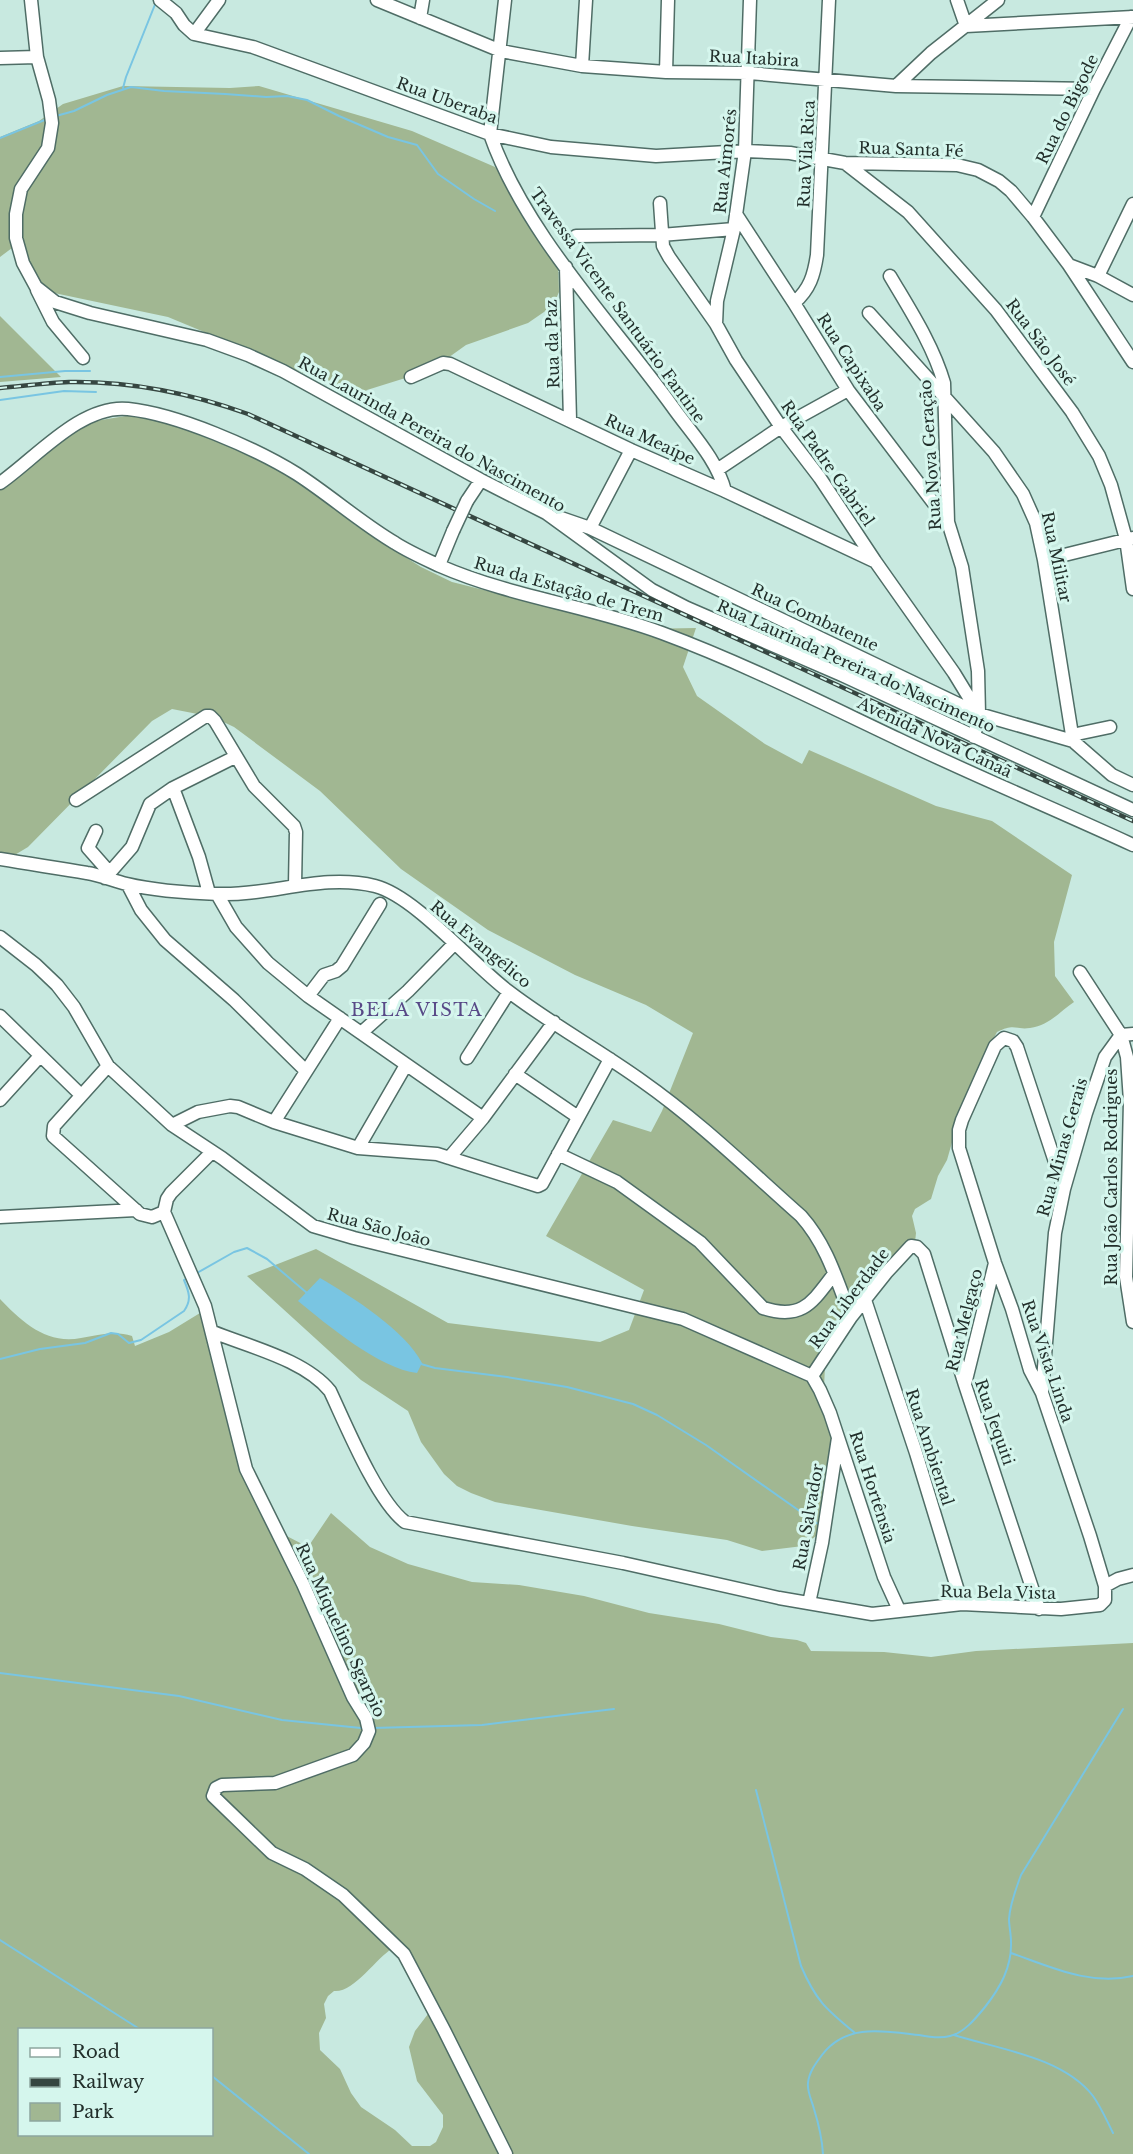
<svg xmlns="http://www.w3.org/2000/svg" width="1133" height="2154" font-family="'Libre Baskerville',serif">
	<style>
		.green { fill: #a1b792; fill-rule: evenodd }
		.water { fill: #79c5e2 }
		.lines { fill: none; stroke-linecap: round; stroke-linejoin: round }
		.stream { stroke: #79c5e2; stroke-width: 2 }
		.minor-casing { stroke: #4f6d66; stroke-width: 15 }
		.minor { stroke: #fff; stroke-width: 12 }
		.rail-casing { stroke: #364641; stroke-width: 4.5 }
		.rail { stroke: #d5f6ed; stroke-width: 2; stroke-dasharray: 7; stroke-linecap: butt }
		.minor-bridge-casing { stroke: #4f6d66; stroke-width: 15; stroke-linecap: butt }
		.minor-bridge { stroke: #fff; stroke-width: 12 }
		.labels { text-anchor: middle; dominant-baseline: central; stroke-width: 6; stroke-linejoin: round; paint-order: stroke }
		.street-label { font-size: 16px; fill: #222f2b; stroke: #d5f6ed }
		.neighbourhood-label { font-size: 18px; letter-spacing: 1.5px; fill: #584987; stroke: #d5f6ed }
	</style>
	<rect width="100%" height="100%" fill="#c8e9e0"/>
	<path class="green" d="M123 86 230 88 259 86 412 131 495 167 558 260 559 292 555 301 544 312 528 323 466 345 445 360 415 375 367 390 359 396 168 317 40 290 28 276 12 248 0 257V137L39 121 63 104Z
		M0 316 61 377 0 382Z
		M156 411 288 471 355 525 421 567 452 582 640 629 696 628 683 667 697 696 765 744 802 764 809 750 936 806 992 821 1072 875 1054 942 1055 976 1074 1002C1059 1012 1050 1025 1030 1028 1015 1030 1015 1023 997 1032L984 1057 957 1125 947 1160 938 1176 931 1199 915 1209 912 1216 916 1233 914 1252 892 1276 829 1354 825 1366 824 1388 835 1439 825 1529 803 1546 762 1551 727 1540 632 1526 495 1502 471 1493 457 1486 444 1474 421 1442 408 1411 361 1380 247 1276 316 1249 448 1323 600 1342 629 1330 644 1290 546 1236 613 1120 651 1132 662 1111 693 1033 646 1005 575 975 488 930 401 869 320 791 234 727 213 717 172 709 152 721 28 847 13 856 0 854V485L83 423Z
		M0 1299C22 1322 47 1345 81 1338 98 1335 115 1330 132 1336L135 1346 169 1332 200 1313 266 1520 277 1531 308 1547 331 1513 370 1547 408 1564 472 1582 519 1585 584 1596 649 1613 719 1624 771 1637 797 1640 806 1643 811 1651 884 1652 931 1657 976 1651 1133 1643V2154H0ZM393 1948 401 1960 417 1993 432 2012 428 2014 415 2031 409 2047 417 2081 443 2115V2127L436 2142 430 2146H412L395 2130 361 2107 351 2093 340 2069 320 2050 319 2033 326 2018 324 2004 328 1996 334 1991C354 1993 376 1958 393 1948ZM20 2030H212V2134H20Z"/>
	<path class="water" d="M320 1278C351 1296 406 1331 422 1363L417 1373C380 1369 326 1324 298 1301Z"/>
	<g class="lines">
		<path class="stream" d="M123 88 126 77 156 2
			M56 116 74 111 107 95 131 87 164 91 225 94 266 97 287 96 307 100 339 116 388 137 417 145 438 174 474 199 495 211
			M0 138 47 119
			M0 377 65 371H90
			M0 400 64 391 96 392
			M197 1273 234 1252 247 1248 267 1259 307 1293
			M0 1359 40 1349 85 1343 111 1333 118 1334 129 1343 141 1340 184 1311C192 1300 189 1292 184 1280L189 1277
			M421 1364 435 1368 507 1377 567 1387 633 1404 657 1415 706 1445 818 1524
			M0 1673 179 1696 282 1720 361 1728
			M372 1728 482 1725 614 1709
			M756 1790 801 1966C816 2001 826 2009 855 2033
			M0 1940 141 2030
			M1011 1953C1051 1967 1090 1986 1133 1976
			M954 2035C998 2049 1063 2057 1093 2096 1101 2107 1107 2121 1113 2133
			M212 2076 309 2154
			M823 2154C822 2138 819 2125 814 2109 812 2101 807 2092 808 2083 809 2072 816 2063 822 2055 846 2023 884 2031 919 2035 929 2037 940 2039 950 2036 964 2033 976 2018 985 2007 1000 1988 1012 1967 1011 1942 1011 1934 1009 1926 1009 1919 1010 1903 1016 1889 1021 1875L1123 1709"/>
		<defs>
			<path id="minor" d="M31 0 37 57 49 100 52 123 48 148 21 189 16 214V238L23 263 36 287 55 302 90 313 207 340 248 355 283 371 481 480 546 513 652 590 687 608 842 675 1133 810
				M160 0 176 13 184 25 194 34 253 47 490 134 551 147 656 156 745 151 790 153 845 163 957 165 978 170 999 181 1011 191 1033 217 1069 265 1133 362
				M377 0 501 51 582 66 666 72 749 73 896 86 1094 89
				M505 0 490 134C524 232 611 322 672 406 691 433 717 459 725 491
				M957 0 966 26
				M420 18 423 0
				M966 26 1133 17
				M194 34 219 0
				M0 58 37 57
				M582 66 586 0
				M666 72 668 0
				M896 86 931 53 998 0
				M845 163 908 212 996 310 1072 412 1099 456 1111 485 1126 539 1133 589
				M660 203 663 246 669 257 716 324 736 360 781 427 820 478 875 561 954 673 979 714 974 737
				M736 214 794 303 848 390 948 522
				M1033 217 1094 89 1131 17
				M576 236 661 235 734 229
				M1069 265 1098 276 1133 295
				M566 267 570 420
				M890 276C910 310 933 345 944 383L948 522 962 567 978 671 979 714
				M1098 276 1133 204
				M37 290 53 322 83 358
				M794 303C810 289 814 275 817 255L829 0
				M869 313 994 452 1023 494 1036 523 1044 560 1073 741 1112 775 1133 785
				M716 324 717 301 734 229 745 151 750 0
				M411 377 443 363 450 364 631 450 725 491 874 561
				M717 470 781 427 848 390
				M0 483C35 459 81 404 128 409 177 414 255 448 297 474 331 496 361 523 395 543 409 552 425 559 440 566 511 597 590 606 662 633 743 663 820 702 898 739 975 776 1055 809 1133 845
				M467 501 481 480
				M561 518 590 528 979 714 1073 741
				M590 528 631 450
				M1044 560 1133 538
				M439 565 453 531
				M1072 735 1110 727
				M173 788 199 857 209 893
				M76 800 206 716H210L215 721 254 786 294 826 296 832 295 885
				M96 831 88 848 110 873
				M0 859C29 864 58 868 87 873 101 875 113 881 127 884 156 891 189 893 219 894 271 896 322 873 375 886 415 896 472 964 508 991 551 1024 599 1050 642 1081 699 1121 749 1170 801 1216 827 1245 837 1281 851 1317
				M105 878 132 847 150 804 173 788 235 757
				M128 885 141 910 165 940 234 1000 306 1071
				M217 894 236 927 268 963 308 996 483 1118
				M0 937 36 965 57 985 74 1007 108 1066 172 1125 222 1158 313 1226 354 1238 683 1319 812 1376
				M1080 972 1121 1035 1127 1057 1130 1101 1126 1277 1133 1322
				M308 996 324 975 336 971 342 966 380 904
				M0 1016 81 1095
				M361 1033 408 991 454 944
				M467 1058 509 992
				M108 1066 54 1126 53 1136 140 1214 152 1217 164 1212
				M515 1074 578 1117
				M0 1100 40 1056
				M274 1122 340 1018
				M172 1125 198 1112 230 1106 238 1107 274 1122 358 1148 437 1154 538 1186 542 1184 610 1059
				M358 1148 406 1065
				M212 1152 171 1193 167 1199 164 1212 205 1306 246 1469 303 1584 353 1697 366 1718 369 1731 364 1743 353 1755 289 1778 275 1783 222 1785 216 1788 213 1796 272 1853 305 1869 343 1895 404 1954 444 2030 506 2154
				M558 1154 617 1182 700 1242 763 1308C803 1321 813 1301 834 1274
				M449 1158 483 1118 554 1022
				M0 1217 136 1210
				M865 1300 916 1453 962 1604
				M213 1332C250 1347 305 1360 330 1391 346 1425 377 1501 405 1522L623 1563 779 1598 872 1614 962 1604 1061 1609 1100 1605 1105 1600V1586L1090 1536 1042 1393 1030 1370 1012 1309 995 1263 959 1148V1130L962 1120 995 1046 1004 1038 1013 1041 1017 1047 1064 1189
				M812 1376 851 1317 886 1273 911 1246 917 1247 924 1254 965 1385 1039 1609
				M812 1376 820 1390 830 1413 884 1577 899 1610
				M965 1384 995 1263
				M1042 1392 1055 1233 1064 1189 1086 1113 1105 1057 1121 1035 1133 1034
				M1105 1586 1118 1579 1133 1575
				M809 1603 822 1543 838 1438"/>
		</defs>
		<use href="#minor" class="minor-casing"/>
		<use href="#minor" class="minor"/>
		<defs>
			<path id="rail" d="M0 388C23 386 46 383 69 382 130 381 190 393 248 414L1133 821"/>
		</defs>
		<use href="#rail" class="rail-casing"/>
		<use href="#rail" class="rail"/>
		<defs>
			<path id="minor-bridge" d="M453 531 467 501"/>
		</defs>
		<use href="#minor-bridge" class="minor-bridge-casing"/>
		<use href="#minor-bridge" class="minor-bridge"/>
	</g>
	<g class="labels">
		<g class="street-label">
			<text transform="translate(754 58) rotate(3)">Rua Itabira</text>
			<text transform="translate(447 100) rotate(20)">Rua Uberaba</text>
			<text transform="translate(1067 109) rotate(-64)">Rua do Bigode</text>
			<text transform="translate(911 149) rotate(2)">Rua Santa Fé</text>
			<text transform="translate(806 154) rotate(-87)">Rua Vila Rica</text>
			<text transform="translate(725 161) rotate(-84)">Rua Aimorés</text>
			<text transform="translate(618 305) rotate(54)">Travessa Vicente Santuário Fantine</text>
			<text transform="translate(1041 342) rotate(53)">Rua São José</text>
			<text transform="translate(552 344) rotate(-92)">Rua da Paz</text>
			<text transform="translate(852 362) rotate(57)">Rua Capixaba</text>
			<text transform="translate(432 434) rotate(29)">Rua Laurinda Pereira do Nascimento</text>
			<text transform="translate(650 439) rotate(25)">Rua Meaípe</text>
			<text transform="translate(930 455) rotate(-94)">Rua Nova Geração</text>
			<text transform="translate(828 463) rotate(55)">Rua Padre Gabriel</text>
			<text transform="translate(1057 557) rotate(78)">Rua Militar</text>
			<text transform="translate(569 589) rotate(16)">Rua da Estação de Trem</text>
			<text transform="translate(815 617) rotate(25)">Rua Combatente</text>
			<text transform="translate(856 666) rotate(24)">Rua Laurinda Pereira do Nascimento</text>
			<text transform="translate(935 737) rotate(25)">Avenida Nova Canaã</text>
			<text transform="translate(481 944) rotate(40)">Rua Evangélico</text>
			<text transform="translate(1062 1147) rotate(-74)">Rua Minas Gerais</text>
			<text transform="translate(1111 1177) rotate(-90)">Rua João Carlos Rodrigues</text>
			<text transform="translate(379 1227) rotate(15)">Rua São João</text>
			<text transform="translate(849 1298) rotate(-53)">Rua Liberdade</text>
			<text transform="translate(964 1320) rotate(-76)">Rua Melgaço</text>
			<text transform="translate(1048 1361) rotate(71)">Rua Vista Linda</text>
			<text transform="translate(995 1422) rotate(71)">Rua Jequiti</text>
			<text transform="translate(930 1447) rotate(72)">Rua Ambiental</text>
			<text transform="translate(873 1487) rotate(72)">Rua Hortênsia</text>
			<text transform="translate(808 1517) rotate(-80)">Rua Salvador</text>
			<text transform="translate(998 1592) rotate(1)">Rua Bela Vista</text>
			<text transform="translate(341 1630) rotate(65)">Rua Miquelino Sgarpio</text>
		</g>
		<g class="neighbourhood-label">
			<text x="417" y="1010">BELA VISTA</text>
		</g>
	</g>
	<rect x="18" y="2028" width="195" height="108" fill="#d5f6ed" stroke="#8da69f" stroke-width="1.5"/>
	<rect x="30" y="2048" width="30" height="9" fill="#ffffff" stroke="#8da69f" stroke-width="1.5"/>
	<text x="72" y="2058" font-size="18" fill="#222f2b">Road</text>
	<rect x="30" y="2078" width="30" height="9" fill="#364641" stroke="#8da69f" stroke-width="1.5"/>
	<text x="72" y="2088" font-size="18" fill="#222f2b">Railway</text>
	<rect x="30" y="2103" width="30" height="18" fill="#a1b792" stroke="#8da69f" stroke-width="1.5"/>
	<text x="72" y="2118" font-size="18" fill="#222f2b">Park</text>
</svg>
